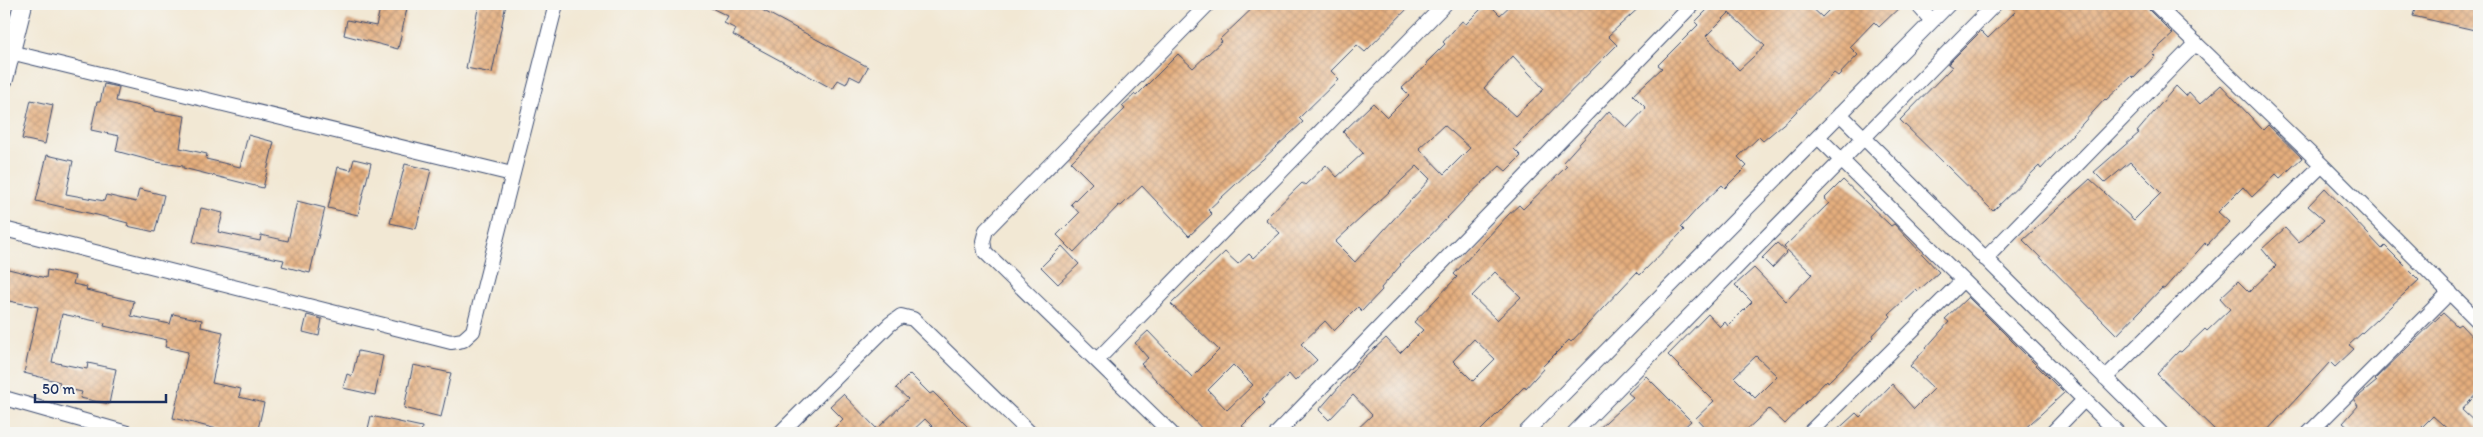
<svg xmlns="http://www.w3.org/2000/svg" width="2483" height="437" font-family="Itim,sans-serif">
	<style>
		.building { fill: url(#building-cross-hatch); fill-rule: evenodd }
		.lines { fill: none; stroke-linecap: round; stroke-linejoin: round }
		.minor-casing { stroke: #3b4b70; stroke-width: 16 }
		.tertiary-casing { stroke: #3b4b70; stroke-width: 20 }
		.minor { stroke: #fff; stroke-width: 14 }
		.tertiary { stroke: #fff; stroke-width: 18 }
	</style>
	<defs>
		<pattern id="building-cross-hatch" width="8" height="8" patternUnits="userSpaceOnUse" patternTransform="scale(1.25)"><rect width="8" height="8" fill="#e5ae7d"/><path d="M0 0l8 8M0 8l8-8" fill="none" stroke="#b98e6a"/></pattern>
	</defs>
	<rect width="100%" height="100%" fill="#f6f6f2"/>
	<filter id="ink" filterUnits="userSpaceOnUse"><feTurbulence type="fractalNoise" baseFrequency=".02" numOctaves="2"/><feDisplacementMap in="SourceGraphic" scale="10" xChannelSelector="R" yChannelSelector="G"/><feConvolveMatrix kernelMatrix="1 2 1 2 8 2 1 2 1" color-interpolation-filters="sRGB"/></filter>
	<filter id="wash" filterUnits="userSpaceOnUse"><feTurbulence type="fractalNoise" baseFrequency=".0096" numOctaves="4" result="noise"/><feDisplacementMap in="SourceGraphic" scale="20" xChannelSelector="R" yChannelSelector="G"/><feGaussianBlur stdDeviation="1.12" result="paint"/><feColorMatrix in="noise" values="0 0 0 0 0 0 0 0 0 0 0 0 0 0 0 0 0 1.4 0 .05"/><feComposite in="paint" operator="in"/></filter>
	<g filter="url(#wash)">
		<rect width="100%" height="100%" fill="#f2e8d4"/>
		<g id="blocks">
			<path class="building" d="M381 4H408L398 49 344 35 347 20 376 26Z
				M479 4H506L492 73 466 68Z
				M703 4H751L868 67 860 81 850 76 846 84 838 80 833 89 733 35 736 29 724 23 728 16Z
				M1257 4H1412L1365 52 1357 45 1331 71 1339 79 1299 118 1303 122 1208 210 1212 214 1189 236 1142 186 1121 206 1119 205 1074 252 1057 235 1079 213 1071 204 1092 183 1071 162 1125 109 1122 106 1135 94 1136 96 1178 54 1193 68 1222 41 1220 39Z
				M1486 4H1489L1500 15 1512 4H1643L1608 36 1617 45 1514 149 1521 156 1506 171 1500 166 1467 197 1426 240 1400 264 1401 265 1381 288 1382 290 1362 311 1358 307 1334 331 1325 321 1301 344 1317 360 1295 381 1289 374 1262 400 1265 403 1242 426 1250 433H1206L1141 364 1148 358 1135 343 1148 331 1192 377 1219 350 1171 304 1225 252 1238 264 1249 254 1253 258 1280 233 1265 219 1302 183 1305 185 1326 165 1337 177 1363 153 1343 132 1373 103 1387 117 1409 95 1402 88 1427 65 1426 63 1445 44 1443 42 1462 21 1466 24ZM1513 56 1544 89 1515 116 1484 88ZM1444 125 1470 148 1444 174 1419 148ZM1417 166 1430 179 1355 262 1335 242ZM1233 365 1253 385 1227 410 1208 390Z
				M1713 4H1808L1822 17 1835 4H1903L1879 27 1874 22 1850 47 1858 55 1838 76 1834 73 1789 119 1763 141 1759 137 1738 157 1747 166 1725 188 1722 185 1697 209 1681 227 1684 230 1640 275 1637 272 1571 342 1569 340 1542 367 1543 369 1526 388 1525 386 1478 433H1353L1372 415 1353 395 1329 420 1319 410 1364 358 1386 338 1400 353 1423 330 1414 322 1457 277 1454 274 1508 215 1519 205 1523 209 1567 166 1563 162 1609 111 1627 128 1646 108 1633 95 1662 68 1658 65 1698 25 1695 22ZM1729 13 1765 46 1739 70 1706 36ZM1495 272 1521 297 1497 320 1472 296ZM1474 339 1495 359 1473 381 1453 361Z
				M2008 4H2146L2149 10 2173 34 2152 53 2155 56 2134 78 2132 76 2106 100 2105 99 2041 169 2039 166 1993 211 1900 120 1952 67 1948 64 1981 31 1988 38 2016 11Z
				M2416 4H2479V31L2413 16Z
				M104 84 119 87 116 101 154 109V111L185 116 180 148 207 154 206 159 240 167 248 135 274 142 263 188 183 168V166L156 162 116 151 119 136 91 130 97 102H100Z
				M2221 85 2263 130 2268 125 2302 158 2280 178 2276 174 2252 197 2243 187 2218 212 2229 222 2207 245 2205 243 2164 289 2162 288 2117 335 2023 240 2090 179 2134 220 2161 193 2130 162 2105 183 2094 172 2139 133 2137 132 2176 86 2186 96 2189 92 2200 104Z
				M31 100 53 105 45 144 22 139Z
				M47 155 73 161 66 194 104 201 106 195 136 202 139 189 164 195 155 232 127 226 128 223 97 215 36 201Z
				M354 159 371 163 358 215 328 208 338 167 351 170Z
				M405 164 431 170 416 229 390 223Z
				M1843 180 1891 226 1894 224 1939 272 1918 291 1916 289 1889 314 1891 316 1873 335 1874 337 1828 382 1827 380 1785 424 1769 409 1743 433H1710L1696 418 1714 401 1668 355 1708 314 1720 327 1725 322 1728 326 1752 302 1735 285 1754 268 1786 301 1812 274 1784 247 1829 203 1824 199ZM1756 356 1777 376 1755 398 1734 377Z
				M2325 188 2382 249 2385 246 2419 280 2349 345 2354 349 2335 367 2330 362 2265 433H2218L2157 374 2179 351 2181 352 2205 329 2207 331 2230 309 2220 298 2238 281 2249 292 2276 266 2262 249 2285 228 2299 243 2324 220 2308 206Z
				M297 201 325 208 310 273 282 266 284 260 193 242 201 208 223 213 218 232 260 241 261 235 288 241Z
				M1777 243 1787 252 1772 268 1762 258Z
				M1062 246 1079 264 1058 284 1041 267Z
				M4 268 46 278 47 270 75 276 73 284 87 287 86 290 134 301 131 316 170 324 173 314 202 320 201 327 223 332 212 383 241 389 239 397 264 403 258 429H256L255 433H233L173 418 188 352 165 347 167 340 104 326 105 323 62 314 52 362 87 369 88 363 116 369 109 404 80 398 82 392 59 387 60 382 24 373 38 307 4 300Z
				M1968 297 2064 393 2020 433H1834L1856 413 1860 417 1892 384 1914 409 1934 389 1910 366 1949 322 1945 319Z
				M2443 313 2457 326 2460 324 2479 344V391L2462 410 2479 426V433H2452L2433 416 2416 433H2355L2343 423 2358 406 2354 400 2377 381 2375 379Z
				M307 315 322 319 319 336 303 332Z
				M358 351 383 356 375 395 343 388 347 374 352 376Z
				M413 365 451 373 441 417 404 408Z
				M910 374 930 394 933 392 974 433H939L925 419 910 433H829L843 419 830 406 843 394 877 429 908 399 896 388Z
				M1646 376 1691 421 1678 433H1594L1633 397 1628 393Z
				M371 416 422 427 421 433H367Z"/>
		</g>
	</g>
	<g filter="url(#ink)">
		<use href="#blocks" fill-opacity="0" stroke="#3b4b70" stroke-width="1"/>
		<g class="lines">
			<defs>
				<path id="minor" d="M1917 4 1932 21
					M2155 4 2322 165 2479 322
					M10 52 512 174
					M1840 114 2161 433
					M1818 137 2118 433
					M4 229 451 342 463 340 473 331 556 4
					M1985 259 2196 43
					M1097 360 1445 4
					M2105 378 2322 165
					M4 398 127 433
					M780 433 890 324 901 316 913 319 1030 433
					M1171 433 985 252 983 241 986 230 1208 4
					M1277 433 1693 4
					M1525 433 1949 4
					M1574 433 1995 4
					M1809 433 1963 280
					M2052 433 2084 400
					M2309 433 2450 292"/>
				<path id="tertiary" d="M4 79 23 4"/>
			</defs>
			<use href="#minor" class="minor-casing"/>
			<use href="#tertiary" class="tertiary-casing"/>
			<use href="#minor" class="minor"/>
			<use href="#tertiary" class="tertiary"/>
		</g>
	</g>
	<rect width="2483" height="437" fill="none" stroke="#f6f6f2" stroke-width="20"/>
	<path d="M35 394v8h131v-8" fill="none" stroke="#1b2f5e" stroke-width="2.5"/>
	<text x="42" y="394" font-size="15" fill="#1b2f5e" stroke="#f6f6f2" stroke-width="4" paint-order="stroke">50 m</text>
</svg>
